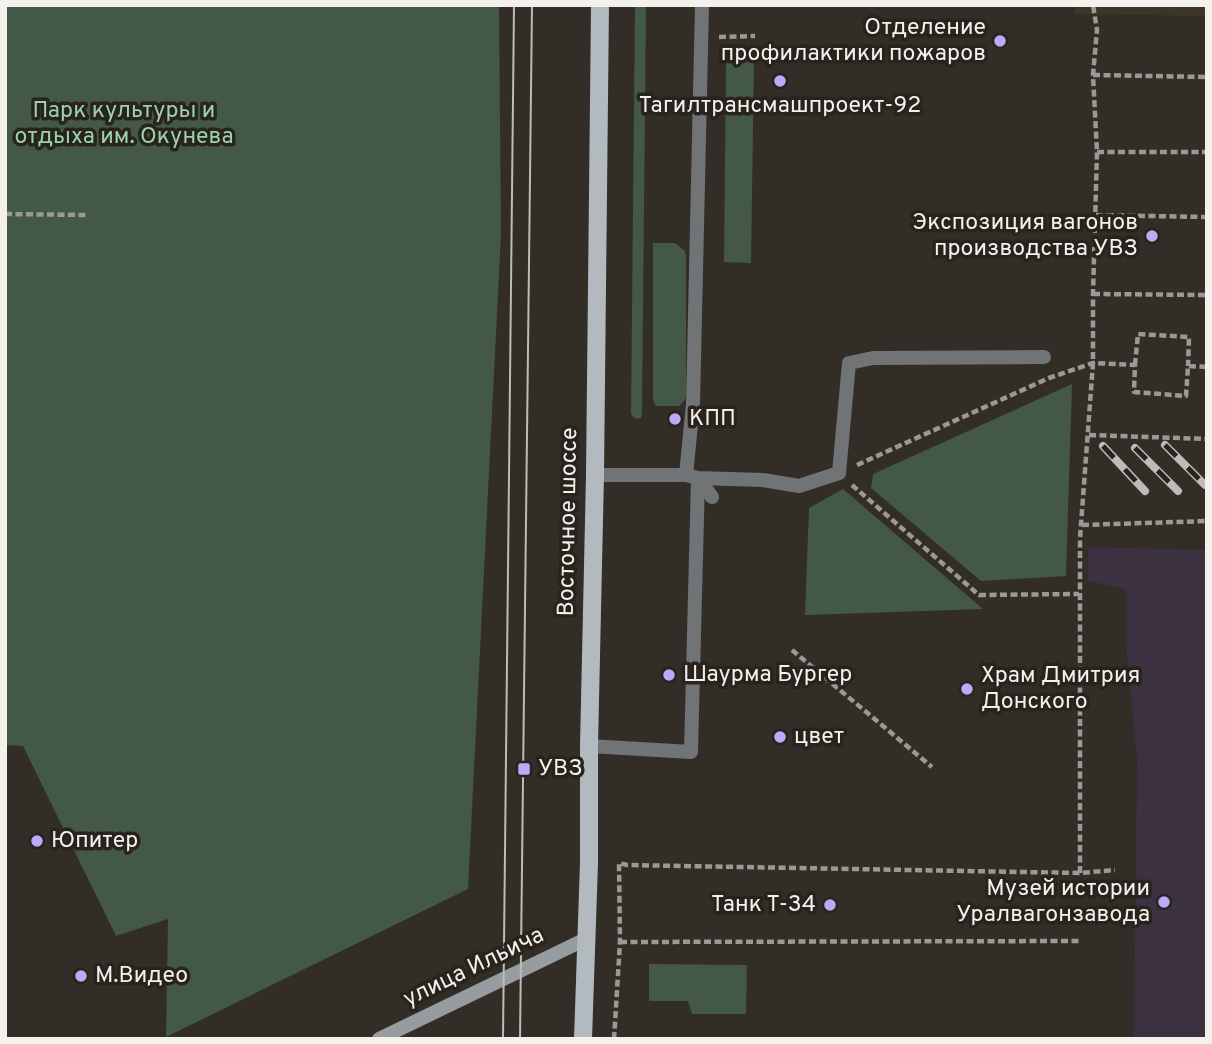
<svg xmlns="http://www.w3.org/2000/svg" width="1212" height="1044" font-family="Overpass,sans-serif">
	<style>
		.industrial { fill: #3b3141 }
		.built { fill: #3e3529 }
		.green { fill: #435847 }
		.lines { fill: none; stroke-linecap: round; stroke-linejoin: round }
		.path { stroke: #9c9893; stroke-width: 4.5; stroke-dasharray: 7 3.5; stroke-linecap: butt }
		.lane { stroke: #707477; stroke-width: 14 }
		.secondary { stroke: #969ca0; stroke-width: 14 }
		.primary { stroke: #b2babf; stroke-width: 18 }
		.tram { stroke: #bfbbb7; stroke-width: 2 }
		.rail-casing { stroke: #bfbbb7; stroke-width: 8 }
		.rail { stroke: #28241d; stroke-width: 5; stroke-dasharray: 16; stroke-linecap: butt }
		.poi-dot { fill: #b9abf7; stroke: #28241d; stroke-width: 2.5 }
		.labels { text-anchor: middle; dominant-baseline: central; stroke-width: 7; stroke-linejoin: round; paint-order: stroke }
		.poi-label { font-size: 23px; fill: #f4f1ed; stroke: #28241d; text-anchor: start }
		.park-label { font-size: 23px; fill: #9bd2a7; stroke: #28241d }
		.street-label { font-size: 23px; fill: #f4f1ed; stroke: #28241d }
	</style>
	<rect width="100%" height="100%" fill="#322d27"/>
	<path class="industrial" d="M1088 547 1207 550V1039H1134L1137 758 1127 655 1126 589 1088 581Z"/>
	<path class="built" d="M1075 5H1207V16L1075 14Z"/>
	<path class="green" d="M5 5H499L501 234 468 889 166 1037 168 919 116 936 23 746 5 745Z
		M635 5H646L642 413 641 418C636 420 634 418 631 414Z
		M726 61 754 62 751 263 724 262Z
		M653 243H675L684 250 686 255V395L685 400 679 406H656L653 400Z
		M1072 384 1066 576 981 581 871 488 873 474Z
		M843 489 983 609 805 615 809 508Z
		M649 964 747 965 746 1014H692L688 1001H649Z"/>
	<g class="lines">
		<path class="path" d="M719 37 755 36
			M1093 75 1207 77
			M1097 152H1207
			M5 214 86 215
			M1096 215 1207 217
			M1093 294 1207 295
			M1135 365 1138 334 1189 337 1188 366
			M1089 435 1207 439
			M857 465 1049 378 1093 363 1135 365 1134 392 1186 396 1188 366 1207 367
			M852 485 979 595 1079 594
			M1082 525 1207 521
			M792 650 932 767
			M1080 873V538L1093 363V294L1097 152 1093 75 1097 30 1093 5
			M620 942 1080 941
			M614 1039 620 942 619 863 627 865 1080 873 1115 870"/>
		<path class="lane" d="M686 475 693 404 702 5
			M698 478 763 480 799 486 839 473 849 363 873 358 1044 357
			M698 478 712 497
			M589 746 691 752 698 478 686 475H595"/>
		<path class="secondary" d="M379 1039 588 938"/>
		<path class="primary" d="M583 1039 589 863V746L595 475 600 5"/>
		<path class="tram" d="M503 1039 514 5
			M520 1039 532 5"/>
		<defs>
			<path id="rail" d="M1165 445 1205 485
				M1103 446 1145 491
				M1135 448 1178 491"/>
		</defs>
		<use href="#rail" class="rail-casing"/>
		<use href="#rail" class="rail"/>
	</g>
	<g class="poi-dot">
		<circle cx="1000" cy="41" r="7"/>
		<circle cx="780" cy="81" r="7"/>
		<circle cx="1152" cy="236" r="7"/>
		<circle cx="675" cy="419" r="7"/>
		<circle cx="669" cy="675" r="7"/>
		<circle cx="967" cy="689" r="7"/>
		<circle cx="780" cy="737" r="7"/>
		<rect x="517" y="762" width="14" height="14" rx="3.5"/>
		<circle cx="37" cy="841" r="7"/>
		<circle cx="1164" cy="902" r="7"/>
		<circle cx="830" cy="905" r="7"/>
		<circle cx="81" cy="976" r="7"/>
	</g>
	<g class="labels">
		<g class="poi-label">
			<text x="986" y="28" text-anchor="end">Отделение<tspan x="986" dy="26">профилактики пожаров</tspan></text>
			<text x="780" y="106" text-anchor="middle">Тагилтрансмашпроект-92</text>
			<text x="1138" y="223" text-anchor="end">Экспозиция вагонов<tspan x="1138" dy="26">производства УВЗ</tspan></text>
			<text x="689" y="419">КПП</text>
			<text x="683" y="675">Шаурма Бургер</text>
			<text x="981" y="676">Храм Дмитрия<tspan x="981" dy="26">Донского</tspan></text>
			<text x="794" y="737">цвет</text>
			<text x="538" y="769">УВЗ</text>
			<text x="51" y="841">Юпитер</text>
			<text x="1150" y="889" text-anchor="end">Музей истории<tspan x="1150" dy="26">Уралвагонзавода</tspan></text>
			<text x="816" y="905" text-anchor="end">Танк Т-34</text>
			<text x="95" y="976">М.Видео</text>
		</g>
		<g class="park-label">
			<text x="124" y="111">Парк культуры и<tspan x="124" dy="26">отдыха им. Окунева</tspan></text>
		</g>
		<g class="street-label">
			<text transform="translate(569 522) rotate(-89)">Восточное шоссе</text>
			<text transform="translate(474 968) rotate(-26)">улица Ильича</text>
		</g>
	</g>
	<rect width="1212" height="1044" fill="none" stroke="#f4f1ed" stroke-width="14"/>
</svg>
